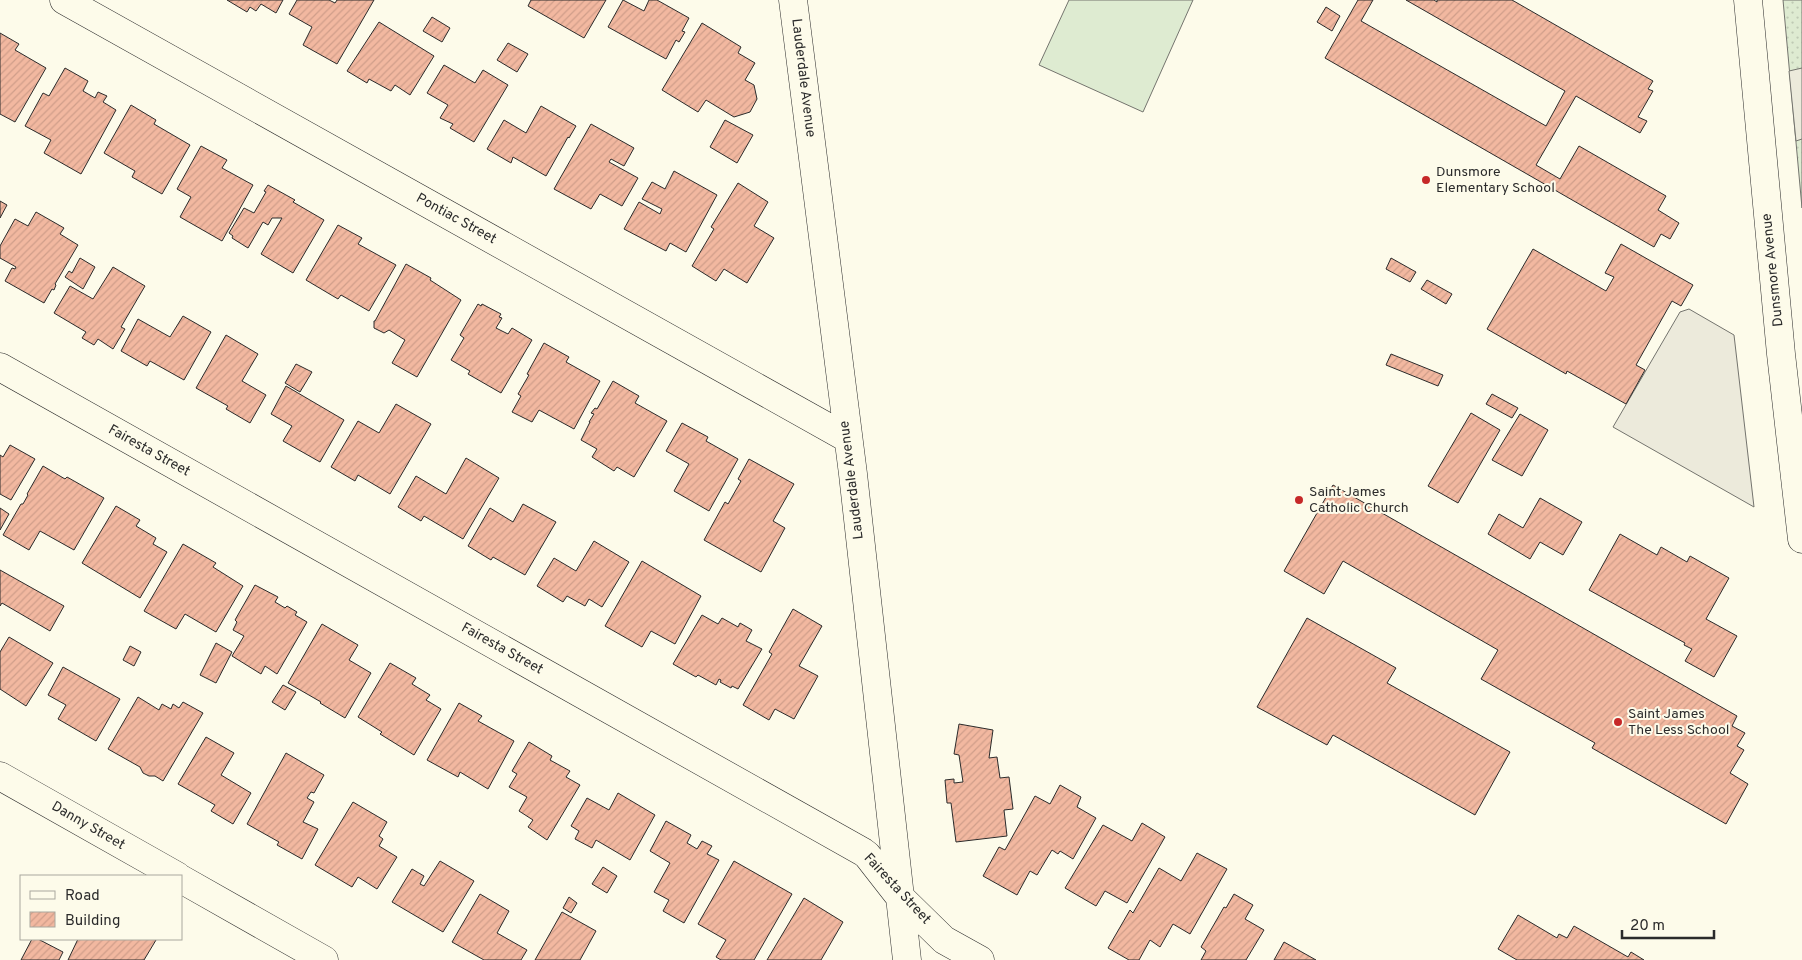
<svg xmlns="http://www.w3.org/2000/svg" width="1802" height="960" font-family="Overpass,sans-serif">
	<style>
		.grass { fill: #deebd1; stroke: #74746e }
		.park { fill: url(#park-dots); stroke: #74746e }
		.parking { fill: #eceadb; stroke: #74746e }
		.building { fill: url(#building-hatch); stroke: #2b2b2b }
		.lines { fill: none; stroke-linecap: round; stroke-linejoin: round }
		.street-casing { stroke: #2b2b2b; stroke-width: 29 }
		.secondary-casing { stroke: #2b2b2b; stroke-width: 29 }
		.street { stroke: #fdfbea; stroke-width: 28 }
		.secondary { stroke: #fdfbea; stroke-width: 28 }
		.poi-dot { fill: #c62828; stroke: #fdfbea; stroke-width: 2 }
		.labels { text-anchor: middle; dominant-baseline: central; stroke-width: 4; stroke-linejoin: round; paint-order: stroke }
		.street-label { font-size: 14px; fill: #2b2b2b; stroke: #fdfbea }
		.poi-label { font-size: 14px; fill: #2b2b2b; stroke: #fdfbea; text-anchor: start }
	</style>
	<defs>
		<pattern id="park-dots" width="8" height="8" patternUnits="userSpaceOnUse" patternTransform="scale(1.25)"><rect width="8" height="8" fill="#deebd1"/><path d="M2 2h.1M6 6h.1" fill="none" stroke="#bfcab4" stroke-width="1.8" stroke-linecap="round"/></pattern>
		<pattern id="building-hatch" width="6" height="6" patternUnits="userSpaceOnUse" patternTransform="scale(1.25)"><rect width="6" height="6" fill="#f2b8a0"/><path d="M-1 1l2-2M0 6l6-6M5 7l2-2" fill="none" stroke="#d09e8a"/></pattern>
	</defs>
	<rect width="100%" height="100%" fill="#fdfbea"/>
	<path class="grass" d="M1069 0H1193L1143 112 1039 65Z"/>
	<path class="park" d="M1783 0H1802V208Z"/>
	<path class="parking" d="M1802 68V139L1796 141 1789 71Z
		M1689 309 1734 335 1754 507 1613 427 1680 312Z"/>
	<path class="building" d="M227 0H283L276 13 261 4 256 11 250 7 247 12Z
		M297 0H329L335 3 337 0H374L337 64 303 45 312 27 289 14Z
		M531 0H606L584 38 528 6Z
		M623 0 644 11 649 0H657L689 18 682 31 685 32 679 42 676 40 666 59 608 27Z
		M1358 0H1373L1361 21 1546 126 1565 91 1406 0H1434L1437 2V0H1512L1653 81 1648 89 1653 91 1638 117 1647 121 1640 133 1576 96 1536 165 1560 179 1579 146 1666 196 1658 210 1679 223 1670 239 1661 234 1654 247 1325 58Z
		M1326 7 1340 16 1332 31 1317 22Z
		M432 17 450 28 442 42 423 31Z
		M379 22 434 56 410 95 395 85 391 91 369 79 367 83 347 71Z
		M702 23 741 47 738 53 755 63 745 80 754 85 757 99 750 112 734 117 706 100 698 112 662 90Z
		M0 33 19 44 15 50 46 68 15 122 0 114Z
		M508 43 528 54 517 72 497 60Z
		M444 65 475 83 483 70 508 85 474 142 450 128 453 124 440 118 448 105 427 93Z
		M65 68 88 81 83 91 95 98 98 92 107 96 103 102 116 110 81 174 44 153 51 140 25 126 43 93 49 96Z
		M131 105 156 120 154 124 190 145 162 194 132 177 135 171 104 153Z
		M541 106 576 126 569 138 568 137 546 176 513 157 511 163 487 149 504 120 526 133Z
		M725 120 753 135 737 163 710 147Z
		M591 124 634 148 624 166 611 159 609 162 638 178 622 206 600 194 591 209 554 189Z
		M201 146 227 160 222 168 253 185 222 241 180 217 191 197 177 189Z
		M674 171 717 195 686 252 670 243 666 251 624 229 639 202 660 214 662 209 642 199 652 182 665 189Z
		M738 183 768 202 754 226 774 238 747 283 724 269 716 281 692 266 714 229 711 227Z
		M268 185 295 200 293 202 324 220 293 273 261 254 282 218H272L268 225 263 222 248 248 232 238 233 236 229 233 244 208 254 213 266 192 264 191Z
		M0 201 7 205 0 218Z
		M36 212 64 228 60 234 78 245 55 284 56 285 54 290 52 289 44 303 5 281 12 268 15 269 16 267 0 258V246L15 219 28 226Z
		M338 225 362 238 358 244 396 265 369 311 341 295 338 299 306 280Z
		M1621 244 1693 285 1681 306 1672 301 1636 365 1645 370 1626 404 1567 371 1566 374 1487 329 1533 249 1606 291 1614 277 1605 273Z
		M80 258 95 267 83 289 65 277 69 271 72 273Z
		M1391 258 1416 272 1410 282 1386 269Z
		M406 264 431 278 430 280 461 300 417 377 392 363 405 340 389 330 384 333 374 328V321H375Z
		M113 267 145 286 121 327 125 329 113 349 98 339 94 345 82 338 86 332 54 313 70 286 93 299Z
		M1427 280 1452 294 1446 304 1421 289Z
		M478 304 481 306 482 304 501 314 499 317 502 318 496 328 508 334 512 328 532 340 501 393 468 374 470 371 451 360 464 338 460 335Z
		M183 316 211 332 184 380 150 361 147 366 121 351 138 319 170 337Z
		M226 335 258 354 242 381 266 395 250 423 226 409 228 406 196 388Z
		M544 343 569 357 566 362 600 381 574 429 539 410 532 422 512 412 521 396 518 394 529 375 527 374Z
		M1391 354 1443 375 1438 386 1386 365Z
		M296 364 312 372 300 392 285 383Z
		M613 381 639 396 635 403 667 421 634 477 617 467 614 471 592 457 597 449 581 440 590 422H589L594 414 591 413 595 408 597 409Z
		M286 386 344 420 320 462 283 441 292 426 271 414Z
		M1492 394 1518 408 1512 418 1486 404Z
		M396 404 431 424 390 494 358 475 355 481 331 467 358 421 379 433Z
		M1471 413 1500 430 1458 503 1428 486Z
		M1520 414 1548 430 1522 476 1492 460Z
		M682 423 708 437 706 441 738 459 709 511 674 491 689 464 666 451Z
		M10 445 35 459 11 500 0 494V455L3 457Z
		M466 458 499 478 463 539 424 516 421 521 398 507 416 476 446 494Z
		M749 459 794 484 773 521 785 528 761 572 704 540 725 502 728 504 741 481 738 479Z
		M43 466 65 479 67 477 104 498 74 550 40 531 29 550 3 535 21 504H23L28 495 27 494Z
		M1333 485 1737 716 1732 726 1745 733 1737 746 1744 750 1730 773 1748 784 1726 824 1592 748 1595 743 1481 679 1498 650 1343 561 1324 594 1284 571Z
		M1540 498 1582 522 1563 555 1540 542 1530 559 1488 534 1499 514 1523 528Z
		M523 504 556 522 525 575 493 557 491 560 468 546 490 508 513 522Z
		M116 506 140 520 136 526 156 538 153 544 167 552 140 598 82 563Z
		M0 508 9 514 0 530Z
		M1620 534 1657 555 1661 547 1687 562 1690 556 1729 578 1706 619 1737 636 1714 677 1685 661 1692 649 1684 645 1685 643 1589 590Z
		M594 541 629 562 602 607 589 599 585 606 567 596 563 602 537 586 554 558 576 571Z
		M183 544 216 563 213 567 243 586 216 632 185 614 176 629 144 611Z
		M642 561 701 596 675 644 651 631 642 647 605 626Z
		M0 570 64 606 50 631 2 603 0 606Z
		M255 585 278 597 275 602 285 608 287 606 297 612 295 615 307 622 277 674 265 666 261 674 232 656 244 636 233 630 237 622 235 620Z
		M793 609 822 626 799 666 818 676 794 719 775 709 769 720 743 705 772 654 769 652Z
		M702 615 718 624 722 618 738 627 740 623 752 630 746 641 762 649 738 689 732 686 731 688 720 682 721 680 719 679 716 685 698 675 696 677 673 664Z
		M1307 618 1396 668 1387 683 1510 752 1475 815 1333 735 1327 745 1257 707Z
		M322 624 358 645 349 660 371 673 345 718 320 703 321 702 288 683Z
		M9 637 53 663 26 706 0 689V652Z
		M216 643 232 652 216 683 200 675Z
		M130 646 141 652 134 666 123 660Z
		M390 663 416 678 412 684 430 695 426 700 441 709 414 755 380 734 382 732 358 717Z
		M63 667 120 699 96 741 58 719 66 705 48 695Z
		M283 685 296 692 285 710 272 702Z
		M138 697 159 710 162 704 171 709 173 704 179 708 183 702 203 713 163 781 155 776H149L143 773 140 767 108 749Z
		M459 703 482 716 478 721 514 741 488 789 460 772 458 777 427 760Z
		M959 724 993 730 989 758 997 757 1000 778 1009 777 1013 809 1004 810 1007 836 956 842 951 803H947L945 780 954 779V783L963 782 959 755 954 754Z
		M206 737 234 753 221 775 251 793 233 824 211 811 215 805 178 784Z
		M529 742 552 756 550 760 570 771 566 777 580 785 547 840 528 827 533 820 519 811 527 797 509 787 517 774 512 771Z
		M286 753 324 775 314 793 311 792 307 798 314 802 303 822 318 829 302 859 277 845 279 842 247 824Z
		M1060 785 1081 797 1077 807 1096 818 1073 859 1060 851 1058 854 1052 850 1037 875 1030 871 1017 895 983 876 999 847 1005 850 1035 796 1050 804Z
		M618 793 655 815 630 860 596 840 592 848 575 839 579 831 571 826 587 798 609 810Z
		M353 802 387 822 379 836 383 839 379 846 397 857 377 889 358 877 352 887 315 865Z
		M666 821 691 835 687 843 697 849 702 841 712 846 707 854 719 860 684 923 663 911 669 900 654 892 670 863 650 851Z
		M1142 823 1165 837 1127 903 1105 891 1096 906 1065 888 1103 825 1132 841Z
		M1197 853 1227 869 1190 934 1173 924 1160 947 1150 940 1139 960H1129L1108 948 1130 910 1133 913 1159 868 1181 881Z
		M440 861 474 881 443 932 392 902 412 869 424 876 420 884 424 886Z
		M734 861 792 894 754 960H721L716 957 726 940 698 924Z
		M603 867 617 876 607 893 592 884Z
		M480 894 509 911 497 933 527 950 521 960H484L452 942Z
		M1234 894 1253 905 1245 919 1264 930 1246 960H1201L1206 951 1201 947 1224 907 1226 908Z
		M569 897 577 903 571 913 563 908Z
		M804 898 843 922 821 960H767Z
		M562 912 596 931 580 960H535Z
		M1518 915 1557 938 1559 934 1567 938 1574 926 1628 957 1631 952 1644 960H1517L1498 949Z
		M32 939H38L63 952 59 960H21Z
		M78 939H154L156 940 144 960H68Z
		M1284 942 1316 960H1274Z"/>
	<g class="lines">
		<defs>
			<path id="street" d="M64 0 847 438
				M793 0 853 474 907 960
				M0 367 863 852 867 855 899 896 944 940 980 960
				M0 776 177 876
				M181 879 324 960"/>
			<path id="secondary" d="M1748 0 1781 354 1802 539"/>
		</defs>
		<use href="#street" class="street-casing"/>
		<use href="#secondary" class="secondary-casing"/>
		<use href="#street" class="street"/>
		<use href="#secondary" class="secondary"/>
	</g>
	<g class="poi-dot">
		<circle cx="1426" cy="180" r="5"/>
		<circle cx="1299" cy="500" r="5"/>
		<circle cx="1618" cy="722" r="5"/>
	</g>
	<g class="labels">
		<g class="street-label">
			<text transform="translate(803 78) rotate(83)">Lauderdale Avenue</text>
			<text transform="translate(456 219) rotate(29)">Pontiac Street</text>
			<text transform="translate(1773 270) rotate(-96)">Dunsmore Avenue</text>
			<text transform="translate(149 451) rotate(29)">Fairesta Street</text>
			<text transform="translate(852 480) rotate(-97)">Lauderdale Avenue</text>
			<text transform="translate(502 649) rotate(29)">Fairesta Street</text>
			<text transform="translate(88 826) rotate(30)">Danny Street</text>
			<text transform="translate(897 889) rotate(47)">Fairesta Street</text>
		</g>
		<g class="poi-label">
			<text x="1436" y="172">Dunsmore<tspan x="1436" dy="16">Elementary School</tspan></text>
			<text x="1309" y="492">Saint James<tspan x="1309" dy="16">Catholic Church</tspan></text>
			<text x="1628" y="714">Saint James<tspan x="1628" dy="16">The Less School</tspan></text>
		</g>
	</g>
	<rect x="20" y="875" width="162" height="65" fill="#fdfbea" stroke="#a9a89e"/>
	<rect x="30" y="891" width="25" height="8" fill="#fdfbea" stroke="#a9a89e"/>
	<text x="65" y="900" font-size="15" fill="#2b2b2b">Road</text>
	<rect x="30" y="912" width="25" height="15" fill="url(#building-hatch)" stroke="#a9a89e"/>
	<text x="65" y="925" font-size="15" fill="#2b2b2b">Building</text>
	<path d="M1622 930v8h92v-8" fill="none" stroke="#2b2b2b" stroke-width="2.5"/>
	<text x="1630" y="930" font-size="15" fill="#2b2b2b" stroke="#fdfbea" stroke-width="4" paint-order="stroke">20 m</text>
</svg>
